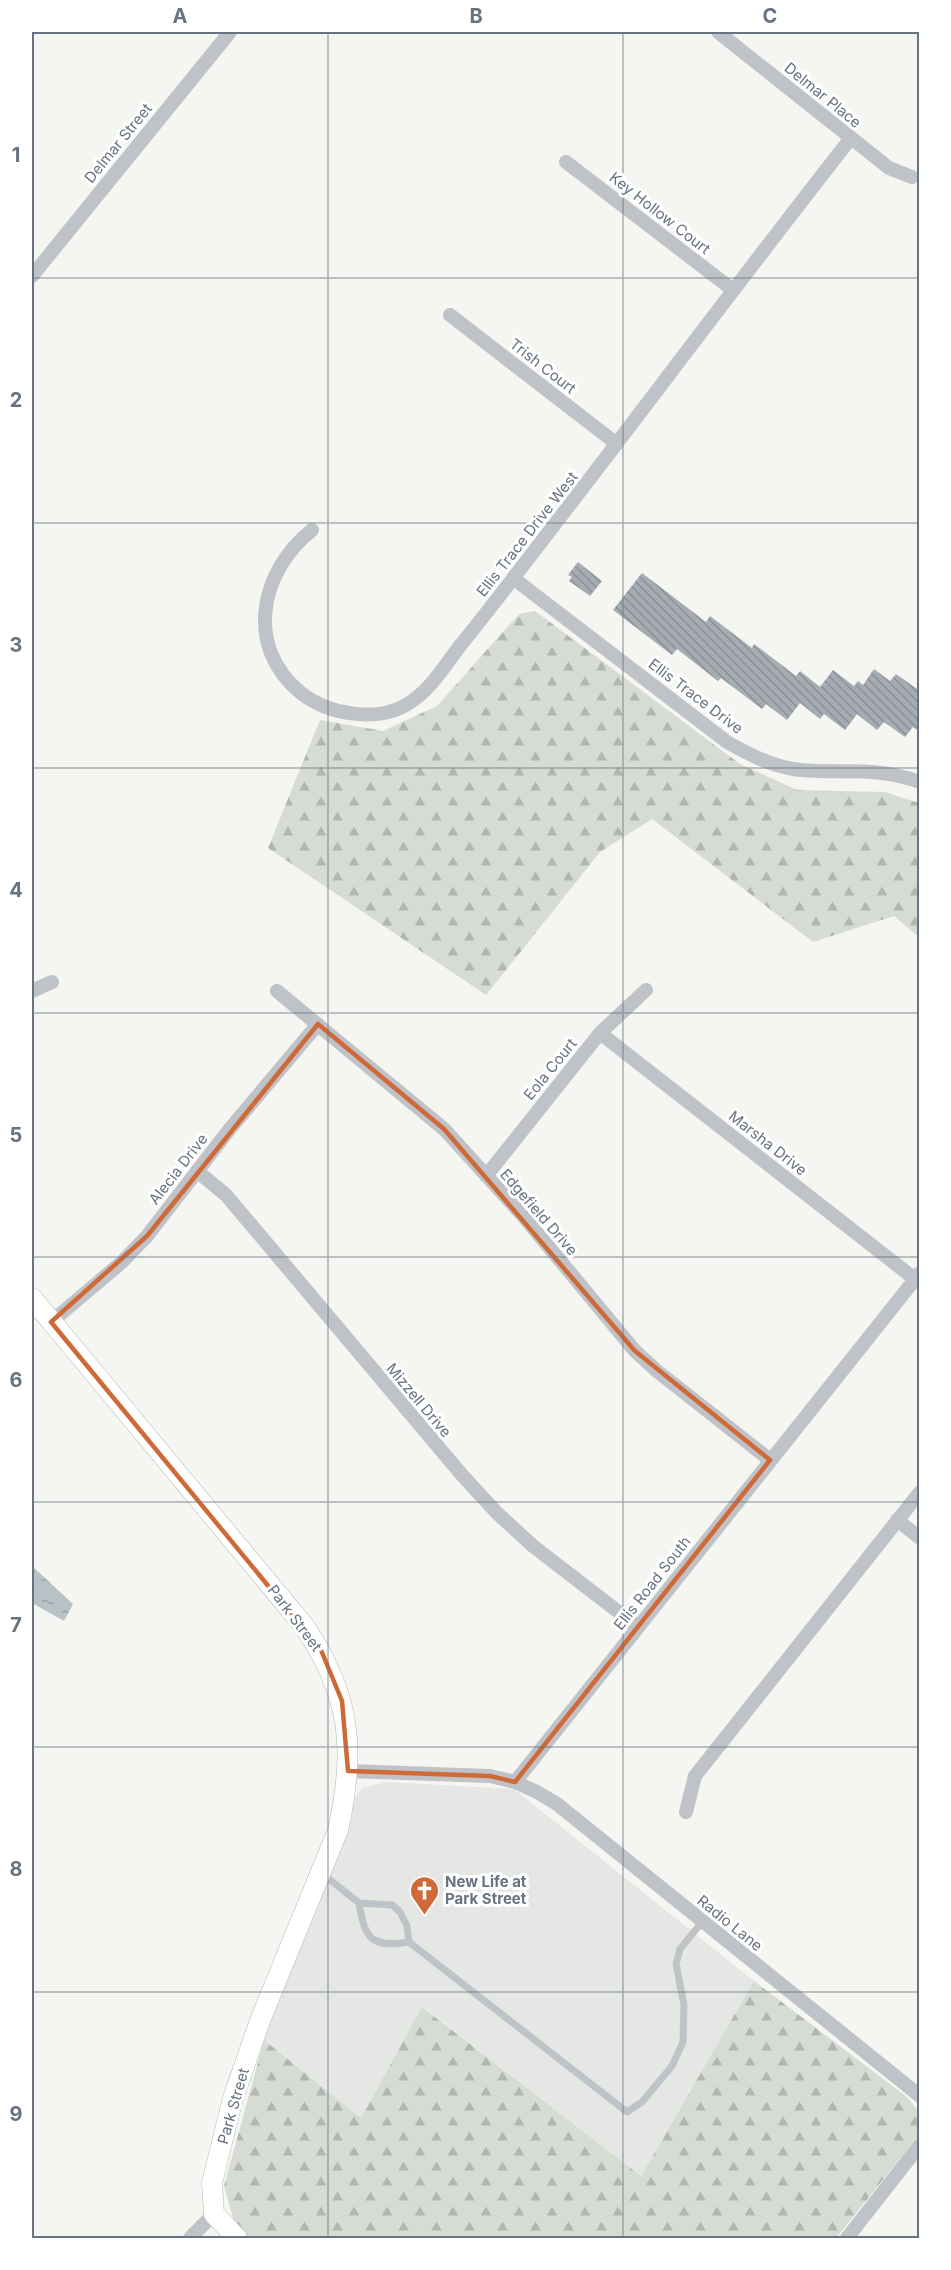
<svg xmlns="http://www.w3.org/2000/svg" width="951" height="2270" font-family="Inter,sans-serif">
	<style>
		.built { fill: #e5e7e5 }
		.forest { fill: url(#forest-firs) }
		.water { fill: url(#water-ripples) }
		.building { fill: url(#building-back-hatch) }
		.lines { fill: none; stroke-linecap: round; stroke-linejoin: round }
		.secondary-casing { stroke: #b2b6ba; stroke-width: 21 }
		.lane { stroke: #bfc2c6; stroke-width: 7 }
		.street { stroke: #bfc2c6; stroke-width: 14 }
		.secondary { stroke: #fff; stroke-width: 20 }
		.marked { fill: none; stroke: #cf6938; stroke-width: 4.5; stroke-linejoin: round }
		.grid { fill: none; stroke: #677380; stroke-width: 1.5; stroke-opacity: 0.55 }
		.labels { text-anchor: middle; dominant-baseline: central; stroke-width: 6; stroke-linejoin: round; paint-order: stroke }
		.street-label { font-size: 15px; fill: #677380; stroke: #fff }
		.poi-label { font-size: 15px; font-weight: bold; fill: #677380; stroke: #fff; text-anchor: start }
		.neatline { fill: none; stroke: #677380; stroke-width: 2 }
		.grid-label { font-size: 20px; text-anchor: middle; font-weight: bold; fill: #677380 }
	</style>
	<defs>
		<pattern id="forest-firs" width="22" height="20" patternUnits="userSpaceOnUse" patternTransform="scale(1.5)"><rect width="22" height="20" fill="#d6dbd4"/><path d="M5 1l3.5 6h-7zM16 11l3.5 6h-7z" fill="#b1b6b1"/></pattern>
		<pattern id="water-ripples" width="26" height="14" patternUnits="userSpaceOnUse" patternTransform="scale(1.5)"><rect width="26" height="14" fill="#b8c1c5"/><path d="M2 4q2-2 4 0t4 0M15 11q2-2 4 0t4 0" fill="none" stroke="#99a1a5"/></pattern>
		<pattern id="building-back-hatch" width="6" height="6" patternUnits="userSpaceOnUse" patternTransform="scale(1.5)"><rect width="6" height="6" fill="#a5acb2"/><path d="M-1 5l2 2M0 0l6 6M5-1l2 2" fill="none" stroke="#8a9096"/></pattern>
	</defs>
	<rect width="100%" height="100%" fill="#f5f5f2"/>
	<path class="built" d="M385 1782 514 1789 754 1981 641 2176 423 2007 361 2118 264 2040 356 1796 363 1788Z"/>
	<path class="forest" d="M535 611 740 764 797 790 885 792 919 803V937L894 916 813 942 652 819 600 852 486 995 268 848 320 720 383 731 437 706 519 614Z
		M754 1981 907 2097 919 2112V2135L836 2238H249L236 2229 224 2186 264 2040 361 2118 422 2007 641 2176Z"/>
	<path class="water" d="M32 1566 73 1604 64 1621 32 1603Z"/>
	<path class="building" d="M578 562 602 581 590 596 569 581 572 577 568 575Z
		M642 573 706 622 710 616 752 648 754 644 796 676 800 671 820 687 833 670 854 686 858 681 863 685 874 669 890 681 896 674 920 691V732L913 727 905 737 884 722 877 730 857 714 845 730 824 714 820 719 800 703 787 720 766 704 762 709 721 678 718 681 677 649 672 655 613 610Z"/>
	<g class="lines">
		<defs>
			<path id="secondary" d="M32 1298 304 1626C351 1695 356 1750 338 1830L261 2018 233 2098 212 2183 214 2214 237 2238"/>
		</defs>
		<use href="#secondary" class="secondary-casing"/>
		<path class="lane" d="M324 1875 359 1903 392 1905 400 1912 407 1926 409 1942 627 2112 642 2102 672 2066 683 2042 684 2005 676 1964 680 1949 702 1922
			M359 1903C365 1939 371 1948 409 1942"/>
		<path class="street" d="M718 32 889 168 912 177
			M566 162 733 290
			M32 276 230 32
			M450 315 617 444
			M312 530C260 571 244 647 301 693 329 715 381 724 412 701 431 688 445 666 459 647 486 614 512 580 538 546 643 410 745 273 851 138
			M513 578 727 742C750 755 773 767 800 770 844 774 876 766 920 782
			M32 991 52 982
			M277 991 444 1129 524 1217 635 1351 657 1371 770 1460
			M600 1033 920 1283
			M197 1171 226 1195 462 1475 497 1513 533 1546 638 1627
			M486 1176 600 1033 646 990
			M51 1322 122 1262 147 1236 229 1130 318 1024
			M897 1520 920 1538
			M348 1771 490 1776 515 1782 537 1792 557 1804 920 2096
			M515 1782 920 1273
			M686 1812 695 1776 920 1492
			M190 2238 214 2214
			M847 2238 920 2145"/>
		<use href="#secondary" class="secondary"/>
	</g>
	<path class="marked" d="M318 1024 444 1129 635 1351 770 1460 515 1782 490 1776 348 1771 342 1701 321 1650 51 1322 147 1236Z"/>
	<path class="grid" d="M328 32V2238M623 32V2238M32 278H920M32 523H920M32 768H920M32 1013H920M32 1257H920M32 1502H920M32 1747H920M32 1992H920"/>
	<defs>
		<symbol id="church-pin" viewBox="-11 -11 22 30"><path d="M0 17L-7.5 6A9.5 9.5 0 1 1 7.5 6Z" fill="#cf6938" stroke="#fff"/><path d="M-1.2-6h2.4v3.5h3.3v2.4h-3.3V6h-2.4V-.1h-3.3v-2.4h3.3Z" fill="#fff"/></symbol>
	</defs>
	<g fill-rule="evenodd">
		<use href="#church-pin" x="408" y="1874" width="33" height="45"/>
	</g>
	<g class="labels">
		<g class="street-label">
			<text transform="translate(823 95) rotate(39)">Delmar Place</text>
			<text transform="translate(118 143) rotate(-51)">Delmar Street</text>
			<text transform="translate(660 213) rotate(38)">Key Hollow Court</text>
			<text transform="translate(543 366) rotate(38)">Trish Court</text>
			<text transform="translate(527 534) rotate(-52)">Ellis Trace Drive West</text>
			<text transform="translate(696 696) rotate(37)">Ellis Trace Drive</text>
			<text transform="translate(550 1069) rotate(-51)">Eola Court</text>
			<text transform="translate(768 1143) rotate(38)">Marsha Drive</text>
			<text transform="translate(178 1169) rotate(-52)">Alecia Drive</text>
			<text transform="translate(539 1212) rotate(49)">Edgefield Drive</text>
			<text transform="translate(419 1400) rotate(50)">Mizzell Drive</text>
			<text transform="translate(652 1583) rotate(-52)">Ellis Road South</text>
			<text transform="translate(295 1618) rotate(53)">Park Street</text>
			<text transform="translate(730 1923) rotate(39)">Radio Lane</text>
			<text transform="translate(233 2106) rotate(-74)">Park Street</text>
		</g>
		<g class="poi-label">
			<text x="445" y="1881">New Life at<tspan x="445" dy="17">Park Street</tspan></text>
		</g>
	</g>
	<rect width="951" height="2270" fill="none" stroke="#ffffff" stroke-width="66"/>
	<rect x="33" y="33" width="885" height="2204" class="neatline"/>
	<g class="grid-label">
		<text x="180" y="23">A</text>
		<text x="476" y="23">B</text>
		<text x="770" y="23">C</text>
		<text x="16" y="162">1</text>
		<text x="16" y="407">2</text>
		<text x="16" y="652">3</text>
		<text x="16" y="897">4</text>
		<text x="16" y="1142">5</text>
		<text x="16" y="1387">6</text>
		<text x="16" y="1632">7</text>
		<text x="16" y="1876">8</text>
		<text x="16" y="2121">9</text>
	</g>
</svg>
